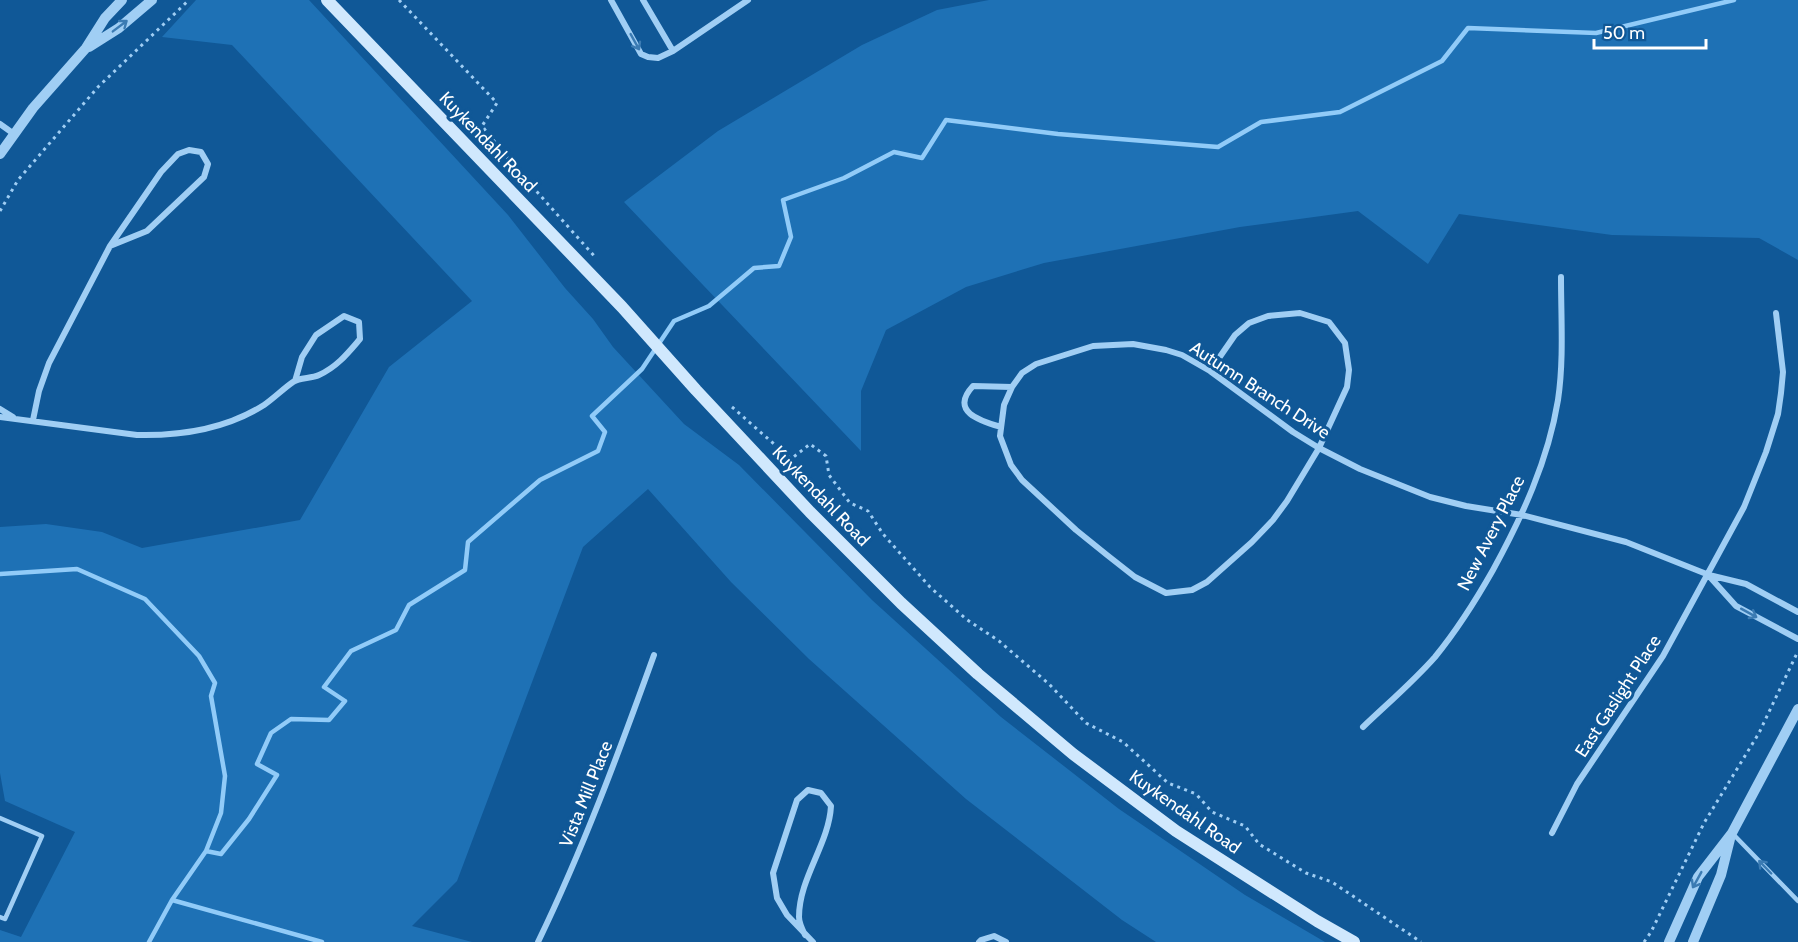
<svg xmlns="http://www.w3.org/2000/svg" width="1798" height="942" font-family="Cabin,sans-serif">
	<style>
		.green { fill: #1e71b5 }
		.lines { fill: none; stroke-linecap: round; stroke-linejoin: round }
		.stream { stroke: #91cbf8; stroke-width: 4.5 }
		.path { stroke: #a0cef4; stroke-width: 3; stroke-dasharray: 3 4.5; stroke-linecap: butt }
		.service { stroke: #a0cef4; stroke-width: 4.5 }
		.minor { stroke: #a0cef4; stroke-width: 6 }
		.tertiary { stroke: #a0cef4; stroke-width: 10 }
		.secondary { stroke: #d0e8fd; stroke-width: 12 }
		.oneway { stroke: #3b7bb3 }
		.labels { text-anchor: middle; dominant-baseline: central; stroke-width: 6; stroke-linejoin: round; paint-order: stroke }
		.street-label { font-size: 18px; fill: #fff; stroke: #105897 }
	</style>
	<rect width="100%" height="100%" fill="#105897"/>
	<path class="green" d="M196 0H309L508 215 565 288 593 319 613 347 684 424 739 465 872 600 1001 717 1119 809 1245 895 1325 942H1156L1122 920 966 799 809 659 731 582 648 489 583 547 457 881 412 926 472 942H0V930L21 937 75 832 5 801 0 773V527L46 524 102 532 142 548 300 520 389 367 472 301 232 45 162 37Z
		M989 0H1798V260L1759 238 1612 235 1459 214 1428 264 1358 211 1240 227 1044 263 966 287 886 330 861 391V451L624 202 718 131 862 45 937 10Z"/>
	<g class="lines">
		<path class="stream" d="M0 574 77 569 145 599 199 656 215 683 211 696 225 776 221 813 206 851
			M172 900 322 942
			M149 942 172 900 206 851 221 854 249 819 277 775 257 764 271 733 291 719 329 720 345 701 324 687 351 651 396 630 409 605 465 570 468 542 540 480 598 451 605 432 592 416 642 369 674 321 709 306 754 268 779 266 791 237 783 200 844 178 894 152 922 158 946 120 1058 134 1218 147 1261 122 1340 112 1442 61 1468 28 1596 33 1734 0"/>
		<path class="path" d="M399 0 497 103 482 126 514 166 596 258
			M0 211 18 180 98 87 189 0
			M732 407 791 459 810 444 826 456 829 475 850 503 868 511 883 534 930 587 966 619 999 641 1049 684 1086 723 1123 742 1168 783 1196 794 1212 812 1245 826 1259 844 1306 873 1332 882 1421 942
			M1644 942 1651 932 1704 823 1759 733 1798 651"/>
		<path class="service" d="M0 818 42 836 5 919 0 917
			M1733 834 1798 901"/>
		<path class="minor" d="M611 0 641 54 648 57 658 58 673 51 748 0
			M643 0 673 51
			M0 124 14 134
			M189 150 201 152 208 164 204 177 147 231 110 246 161 172 178 154Z
			M1210 371 1235 335 1249 323 1268 316 1300 313 1329 322 1345 343 1349 370 1347 387 1319 448 1287 501 1273 520 1252 542 1207 582 1192 590 1166 593 1135 577 1107 555 1076 530 1022 480 1011 465 1000 436 1004 405 1012 387 1022 373 1036 364 1093 346 1133 344 1166 350 1182 355 1210 371 1293 432 1319 448 1360 469 1430 497 1466 506 1522 515 1626 542 1709 575 1746 584 1798 612
			M0 409 13 417
			M0 417 137 435C180 436 226 429 264 405 274 398 283 389 293 382 300 377 311 379 319 375 337 367 348 353 360 339L359 322 344 316 316 335 302 357 295 381
			M33 420 39 391 49 363 110 246
			M1001 427C981 421 949 412 973 386L1012 387
			M1709 576 1736 606 1798 639
			M1363 727C1387 704 1413 682 1435 657 1457 630 1476 600 1493 570 1522 517 1548 461 1558 400 1564 360 1561 318 1561 277
			M1552 833 1577 784 1663 656 1744 507 1766 452 1778 414 1781 393 1783 372 1776 313
			M805 935C802 929 799 923 799 917 799 878 829 844 831 806L821 793 808 790 797 800 773 873 777 898 787 915 813 942
			M538 942C583 849 619 752 654 655
			M979 942 981 940 994 936 1006 942"/>
		<path class="tertiary" d="M89 47 119 28 152 0
			M0 154 33 108 86 48 105 18 122 0
			M1669 942 1698 877 1732 833 1798 709
			M1693 942 1721 875 1730 839"/>
		<path class="secondary" d="M327 0 622 307 696 390 810 512 901 603 978 674 1073 754 1176 831 1317 921 1354 942"/>
	</g>
	<defs><path id="oneway-shaft" d="M-6 0H5M1.5-3L5.5 0L1.5 3" fill="none" stroke-width="1.6" stroke-linecap="round" stroke-linejoin="round" transform="scale(1.5)"/></defs>
	<g class="oneway">
		<use href="#oneway-shaft" transform="translate(120 26) rotate(-37)"/>
		<use href="#oneway-shaft" transform="translate(635 42) rotate(61)"/>
		<use href="#oneway-shaft" transform="translate(1749 613) rotate(29)"/>
		<use href="#oneway-shaft" transform="translate(1765 867) rotate(-134)"/>
		<use href="#oneway-shaft" transform="translate(1697 880) rotate(119)"/>
	</g>
	<g class="labels">
		<g class="street-label">
			<text transform="translate(488 142) rotate(46)">Kuykendahl Road</text>
			<text transform="translate(1260 390) rotate(33)">Autumn Branch Drive</text>
			<text transform="translate(821 496) rotate(46)">Kuykendahl Road</text>
			<text transform="translate(1491 533) rotate(-63)">New Avery Place</text>
			<text transform="translate(1618 696) rotate(-57)">East Gaslight Place</text>
			<text transform="translate(586 794) rotate(-68)">Vista Mill Place</text>
			<text transform="translate(1185 812) rotate(35)">Kuykendahl Road</text>
		</g>
	</g>
	<path d="M1594 39v9h112v-9" fill="none" stroke="#ffffff" stroke-width="3"/>
	<text x="1603" y="39" font-size="18" fill="#ffffff" stroke="#105897" stroke-width="4.5" paint-order="stroke">50 m</text>
</svg>
